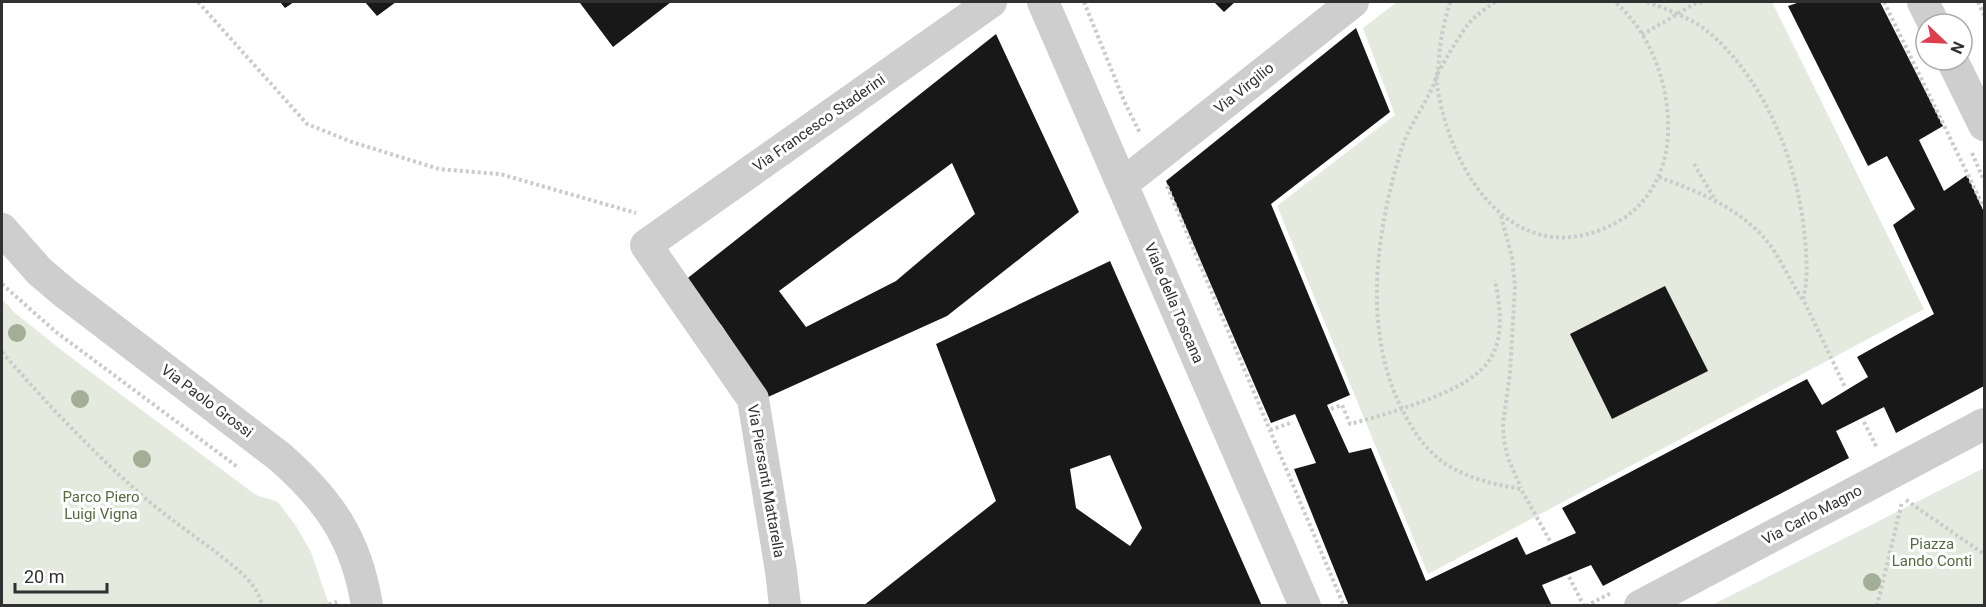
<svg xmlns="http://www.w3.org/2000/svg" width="1986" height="607" font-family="Roboto,sans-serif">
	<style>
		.green { fill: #e4eadd }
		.building { fill: #181818; fill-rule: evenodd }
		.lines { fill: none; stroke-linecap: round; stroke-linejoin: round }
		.path { stroke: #cbcbcb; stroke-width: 4; stroke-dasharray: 3 3; stroke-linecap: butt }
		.minor { stroke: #cecece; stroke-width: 32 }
		.tree { fill: #a2ae95 }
		.labels { text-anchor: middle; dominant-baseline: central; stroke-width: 6; stroke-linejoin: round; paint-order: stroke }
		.street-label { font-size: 15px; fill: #313131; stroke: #fff }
		.park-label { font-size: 15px; fill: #566b3f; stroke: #fff }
	</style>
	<rect width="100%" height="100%" fill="#fff"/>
	<path class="green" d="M1397 2H1772L1924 309 1428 574 1277 206 1395 115 1363 28Z
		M2 299 15 313 69 356 256 495 278 502 296 526 311 552 329 605H2Z
		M1984 468V605H1712Z"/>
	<path class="building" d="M280 2H294L285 8Z
		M365 2H396L377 16Z
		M582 2H671L613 47 580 3Z
		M1214 2H1235L1224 12Z
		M1800 2H1880L1943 126 1919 140 1944 191 1967 175 1984 212V386L1896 433 1884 407 1836 431 1849 458 1603 586 1591 565 1542 585 1552 606H1349L1294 469 1316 463 1295 414 1271 423 1166 181 1356 28 1390 112 1271 204 1350 395 1327 405 1349 453 1371 448 1426 581 1517 537 1526 555 1576 533 1562 508 1807 379 1822 405 1868 377 1857 357 1934 314 1893 225 1915 209 1887 156 1868 166 1788 6Z
		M996 34 1079 212 947 316 768 397 722 326 684 281ZM952 163 975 214 896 281 806 327 779 291Z
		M1110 261 1262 606H863L996 501 936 344ZM1110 455 1142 528 1130 546 1076 508 1070 469Z
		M1665 286 1708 371 1612 419 1570 334Z"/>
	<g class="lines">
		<path class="path" d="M198 2 307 124 352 142 439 169 500 174 636 213
			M1084 2 1125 103 1140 133
			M1450 2C1446 16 1442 31 1440 46 1439 56 1439 68 1436 78 1428 102 1410 123 1402 147 1375 234 1360 340 1409 422 1419 440 1434 458 1452 468 1474 480 1497 485 1521 489L1550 541
			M1495 2C1487 8 1477 14 1470 22 1465 27 1438 70 1437 76 1435 86 1444 119 1448 130 1474 207 1536 268 1619 221 1650 203 1667 169 1668 133 1670 86 1651 33 1615 2
			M1647 2C1669 10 1694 19 1712 35 1768 85 1799 167 1805 240 1807 260 1808 280 1803 299L1845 387
			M1884 2 1984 208
			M1978 2 1984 15
			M1642 35 1694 4 1705 2
			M1972 153 1984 181
			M1694 164 1716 201
			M1659 177C1697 191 1739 208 1766 240 1778 254 1791 282 1802 299
			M1167 186 1344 606
			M1501 216 1512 257 1515 287 1510 373 1503 424 1504 440 1508 458 1521 488
			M2 284 56 332 239 468
			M2 352C45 402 90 449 139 493 162 513 187 531 212 549 231 565 257 580 262 606
			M1331 409 1342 405 1350 424C1377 417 1403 409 1429 399 1494 374 1509 350 1495 280
			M1864 422 1877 448
			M1270 430 1293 422
			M1906 500 1984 554
			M1569 577 1584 606
			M323 606 337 602
			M1586 606 1611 593
			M1877 606 1902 502"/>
		<path class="minor" d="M1043 2 1305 606
			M1923 2 1934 24
			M1952 60 1984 125
			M1135 174 1353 2
			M2 229 39 271 65 293 280 457C329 500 357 540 367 606
			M785 606 781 571 753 399 646 245 991 2
			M1640 606 1984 424"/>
	</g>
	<g class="tree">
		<circle cx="17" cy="333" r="9"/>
		<circle cx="80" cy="399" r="9"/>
		<circle cx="142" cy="459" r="9"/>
		<circle cx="1872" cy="582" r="9"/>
	</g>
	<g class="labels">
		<g class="street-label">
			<text transform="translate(1244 88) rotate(-39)">Via Virgilio</text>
			<text transform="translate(819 123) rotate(-35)">Via Francesco Staderini</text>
			<text transform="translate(1174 303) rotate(67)">Viale della Toscana</text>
			<text transform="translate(207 401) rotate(37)">Via Paolo Grossi</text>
			<text transform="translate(766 481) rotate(80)">Via Piersanti Mattarella</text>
			<text transform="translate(1812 515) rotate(-28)">Via Carlo Magno</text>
		</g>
		<g class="park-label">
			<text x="101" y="497">Parco Piero<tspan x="101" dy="17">Luigi Vigna</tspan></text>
			<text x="1932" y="544">Piazza<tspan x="1932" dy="17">Lando Conti</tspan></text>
		</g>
	</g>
	<rect width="1986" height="607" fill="none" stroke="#313131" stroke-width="6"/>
	<g transform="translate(1944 42) rotate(113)"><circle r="28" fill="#ffffff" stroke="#adadad" stroke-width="1.5"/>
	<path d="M0-4.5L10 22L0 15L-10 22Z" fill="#de3d4e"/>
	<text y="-9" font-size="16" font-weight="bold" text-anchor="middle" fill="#313131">N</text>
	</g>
	<path d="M15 583v9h92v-9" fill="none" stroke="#313131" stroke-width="3"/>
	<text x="24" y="583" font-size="18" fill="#313131" stroke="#ffffff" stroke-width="4.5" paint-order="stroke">20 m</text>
</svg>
